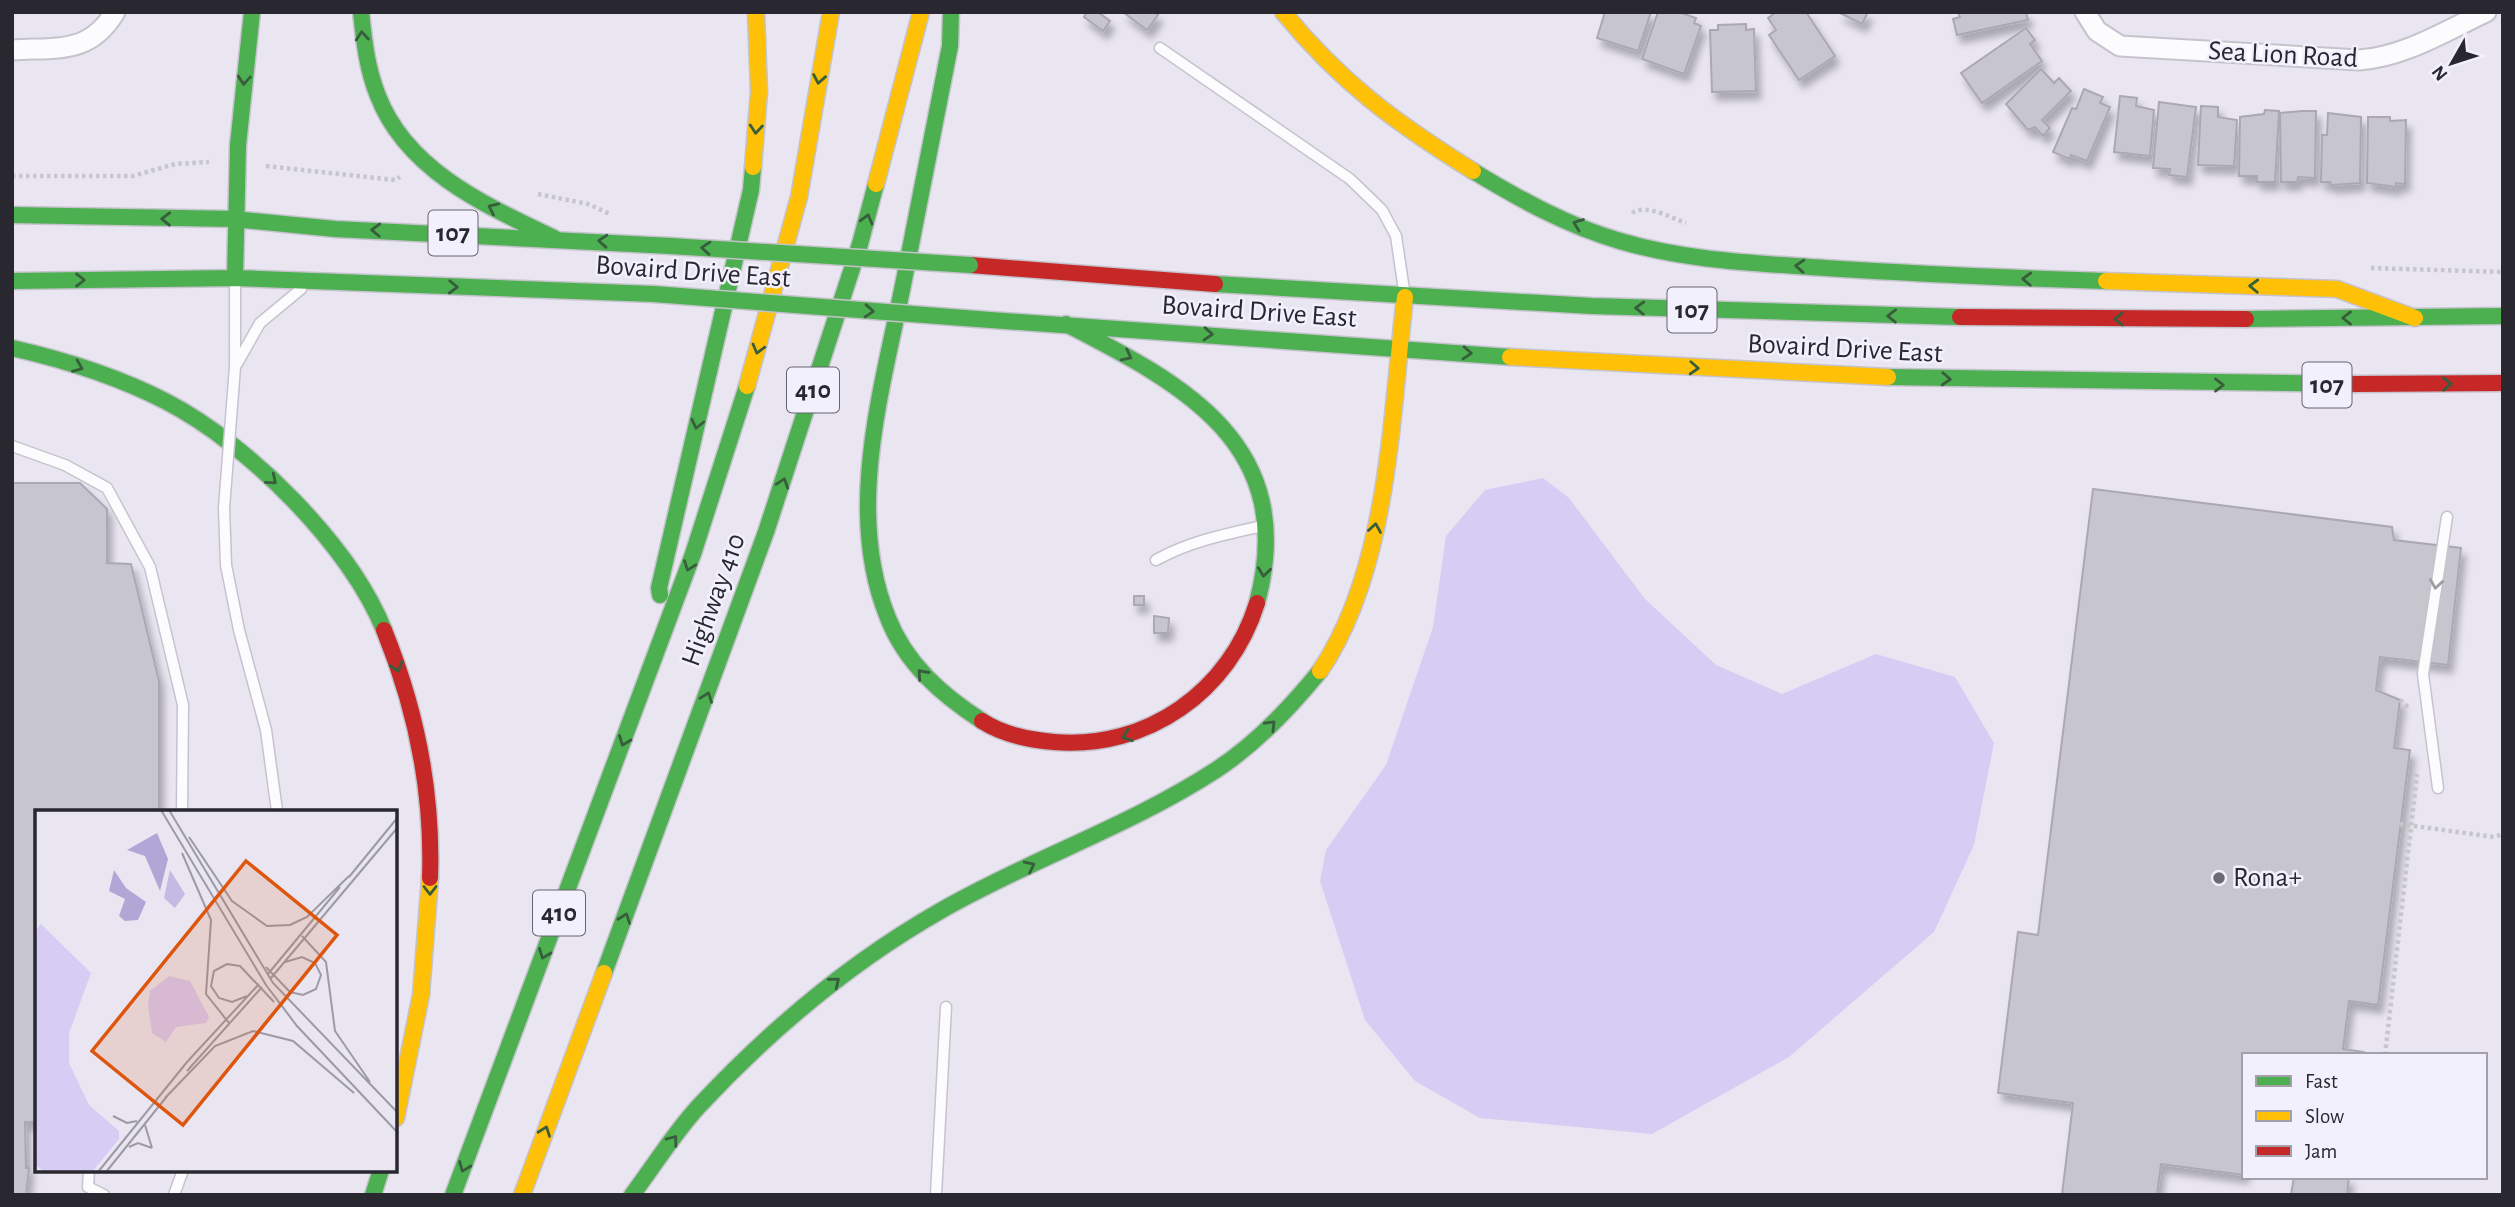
<svg xmlns="http://www.w3.org/2000/svg" width="2515" height="1207" font-family="'Alegreya Sans',sans-serif">
	<style>
		.green { fill: #d6ccf4 }
		.building { fill: #c7c6cf; stroke: #aba8b2; stroke-width: 2; filter: url(#shadow) }
		.lines { fill: none; stroke-linecap: round; stroke-linejoin: round }
		.lane-casing { stroke: #c5c3cc; stroke-width: 13 }
		.street-casing { stroke: #c5c3cc; stroke-width: 23 }
		.fast-casing { stroke: #c5c3cc; stroke-width: 19 }
		.slow-casing { stroke: #c5c3cc; stroke-width: 19 }
		.jam-casing { stroke: #c5c3cc; stroke-width: 19 }
		.path { stroke: #c7c6cb; stroke-width: 4.5; stroke-dasharray: 3.5 3.5; stroke-linecap: butt }
		.lane { stroke: #fcfbfd; stroke-width: 10 }
		.street { stroke: #fcfbfd; stroke-width: 19 }
		.fast { stroke: #4caf50; stroke-width: 16 }
		.slow { stroke: #ffc107; stroke-width: 16 }
		.jam { stroke: #c62828; stroke-width: 16 }
		.lane-bridge-casing { stroke: #c5c3cc; stroke-width: 13; stroke-linecap: butt }
		.fast-bridge-casing { stroke: #c4c3c9; stroke-width: 19; stroke-linecap: butt }
		.lane-bridge { stroke: #fcfbfd; stroke-width: 10 }
		.fast-bridge { stroke: #4caf50; stroke-width: 16 }
		.oneway { stroke: #375d3c }
		.oneway2 { stroke: #9d9ca0 }
		.poi-dot { fill: #6c6a73; stroke: #f3f0fd; stroke-width: 2.5 }
		.labels { text-anchor: middle; dominant-baseline: central; stroke-width: 5; stroke-linejoin: round; paint-order: stroke }
		.shield { fill: #f3f0fd; stroke: #66636d; stroke-width: 2 }
		.shield-label { font-size: 26px; font-weight: bold; fill: #29272f }
		.street-label { font-size: 28px; fill: #29272f; stroke: #f3f0fd }
		.poi-label { font-size: 28px; fill: #29272f; stroke: #f3f0fd; text-anchor: start }
		.inset-road { fill: none; stroke: #9c9aa4; stroke-width: 2 }
		.view { fill: #de560e; fill-opacity: 0.15; stroke: #de560e; stroke-width: 3.5 }
		.inset-edge { fill: none; stroke: #29272f; stroke-width: 3.5 }
	</style>
	<defs>
		<filter id="shadow"><feDropShadow dx="4.5" dy="8" stdDeviation="3.5" flood-color="#0004"/></filter>
	</defs>
	<rect width="100%" height="100%" fill="#e9e6f2"/>
	<path class="green" d="M1543 478 1569 498 1645 599 1716 665 1782 694 1876 654 1955 677 1994 743 1974 845 1934 932 1789 1057 1652 1134 1480 1118 1415 1081 1365 1020 1320 881 1326 850 1386 765 1433 627 1446 536 1485 490Z"/>
	<path class="building" d="M1087 12H1098L1110 21 1103 31 1084 17Z
		M1123 12H1154L1158 15 1147 30Z
		M1605 12H1651L1638 51 1597 38Z
		M1658 12H1679L1696 18 1694 23 1701 26 1684 74 1642 59Z
		M1776 12H1806L1835 56 1799 80 1769 35 1776 30 1768 18Z
		M1838 12H1868L1862 24Z
		M1958 12H2026L2028 20 1957 35 1953 19 1960 17Z
		M1746 24V30L1754 29 1756 91 1712 92 1710 30H1718V25Z
		M2026 28 2035 40 2030 44 2042 61 1982 103 1961 73Z
		M2041 69 2054 83 2059 78 2071 91 2042 120 2050 128 2043 136 2035 127 2028 130 2006 104Z
		M2084 89 2103 97 2100 103 2110 107 2087 161 2071 155 2069 159 2053 152 2072 108 2076 109Z
		M2120 96 2137 98 2136 106 2154 110 2150 156 2114 152Z
		M2159 102 2196 107 2187 177 2169 175 2170 169 2153 168Z
		M2201 106 2218 107V117L2237 120 2234 166 2198 165Z
		M2265 110 2279 111 2275 182H2257V176H2239L2240 117 2264 114Z
		M2302 111H2316L2315 178 2298 177 2297 182H2281L2280 113Z
		M2328 113 2361 117 2360 183 2331 185 2330 182H2321L2322 135H2327Z
		M2368 117H2390V121L2406 120 2405 184 2396 183V187L2367 183Z
		M12 483H80L107 509V563L131 564 159 681V811H37V1122H25L26 1168H29L26 1195H12Z
		M2093 489 2392 527 2394 540 2461 548 2448 665 2380 657 2376 690 2400 700 2394 748 2410 750 2378 1005 2349 1001 2343 1049 2364 1052V1055H2244V1175L2161 1164 2157 1195H2062L2073 1103 1998 1093 2018 932 2038 935Z
		M1134 596H1144V605H1134Z
		M1154 616 1169 618 1168 633H1154Z
		M2294 1177H2349L2347 1195H2291Z"/>
	<g class="lines">
		<defs>
			<path id="lane" d="M1160 48 1350 179 1382 210 1396 236 1404 290
				M235 365V285
				M235 367 260 323 301 289
				M12 446 65 465 107 488 150 567 183 705 182 811
				M224 508 226 565 239 630 266 730 277 811
				M1156 560C1188 542 1222 535 1258 527
				M2438 788 2423 674 2447 517
				M89 1170 88 1187 104 1195
				M174 1195 183 1170
				M936 1195 946 1007"/>
			<path id="street" d="M2085 12 2097 31 2120 46 2359 60C2404 57 2445 31 2486 12
				M12 50C57 47 89 55 115 12"/>
			<path id="fast" d="M361 12C364 41 367 69 378 96 407 171 487 206 554 238
				M951 12 950 46C935 124 920 202 904 280 883 387 844 511 888 618 906 664 942 695 982 721
				M1473 171C1519 199 1568 226 1620 241 1687 261 1756 263 1825 268 1919 274 2012 278 2106 281
				M12 215 234 219
				M234 219 335 229 671 246
				M235 278 654 294
				M235 278 238 145 252 12
				M12 281 235 278
				M1215 284 1592 306 1960 317
				M977 319 1510 357
				M2246 319 2503 316
				M1066 324C1185 385 1299 445 1257 603
				M12 348C65 360 119 377 167 402 248 444 350 545 384 630
				M1888 377 2355 384
				M660 595 659 588 751 190 753 167
				M604 973 766 532 860 244 876 184
				M373 1195 381 1170
				M453 1195 693 554 747 386
				M632 1195C654 1166 674 1133 699 1106 770 1030 852 961 942 910 1031 859 1130 826 1216 770 1256 744 1290 708 1320 671"/>
			<path id="slow" d="M1283 12C1341 83 1396 123 1473 171
				M753 167 759 92 756 12
				M876 184 921 12
				M2106 281 2337 289 2415 318
				M1510 357 1888 377
				M747 386 799 197 831 12
				M1320 671C1389 569 1391 416 1405 297
				M396 1118 421 995 430 878
				M522 1195 604 973"/>
			<path id="jam" d="M970 265 1215 284
				M1960 317 2246 319
				M2355 384 2503 383
				M384 630C416 709 433 793 430 878
				M982 721C1002 734 1030 740 1054 742 1147 750 1230 691 1257 603"/>
		</defs>
		<use href="#lane" class="lane-casing"/>
		<use href="#street" class="street-casing"/>
		<use href="#fast" class="fast-casing"/>
		<use href="#slow" class="slow-casing"/>
		<use href="#jam" class="jam-casing"/>
		<path class="path" d="M266 166 395 180 400 177
			M12 176H133L175 164 209 162
			M538 194 588 204 610 214
			M1632 213C1646 203 1671 218 1686 223
			M2371 268 2503 272
			M2400 700 2409 708
			M2400 824 2494 837 2503 834
			M2385 1055 2417 774"/>
		<use href="#lane" class="lane"/>
		<use href="#street" class="street"/>
		<use href="#fast" class="fast"/>
		<use href="#slow" class="slow"/>
		<use href="#jam" class="jam"/>
		<defs>
			<path id="lane-bridge" d="M224 508 235 367"/>
			<path id="fast-bridge" d="M671 246 970 265
				M654 294 977 319"/>
		</defs>
		<use href="#lane-bridge" class="lane-bridge-casing"/>
		<use href="#fast-bridge" class="fast-bridge-casing"/>
		<use href="#lane-bridge" class="lane-bridge"/>
		<use href="#fast-bridge" class="fast-bridge"/>
	</g>
	<defs><path id="oneway-chevron" d="M-2-3.5L2.5 0L-2 3.5" fill="none" stroke-width="1.6" stroke-linecap="round" stroke-linejoin="round" transform="scale(1.75)"/></defs>
	<g class="oneway">
		<use href="#oneway-chevron" transform="translate(362 36) rotate(-95)"/>
		<use href="#oneway-chevron" transform="translate(819 79) rotate(100)"/>
		<use href="#oneway-chevron" transform="translate(244 80) rotate(94)"/>
		<use href="#oneway-chevron" transform="translate(756 129) rotate(95)"/>
		<use href="#oneway-chevron" transform="translate(493 208) rotate(-155)"/>
		<use href="#oneway-chevron" transform="translate(166 219) rotate(-179)"/>
		<use href="#oneway-chevron" transform="translate(867 219) rotate(-75)"/>
		<use href="#oneway-chevron" transform="translate(1578 224) rotate(-159)"/>
		<use href="#oneway-chevron" transform="translate(376 230) rotate(-178)"/>
		<use href="#oneway-chevron" transform="translate(603 241) rotate(-176)"/>
		<use href="#oneway-chevron" transform="translate(706 248) rotate(-176)"/>
		<use href="#oneway-chevron" transform="translate(1800 266) rotate(-176)"/>
		<use href="#oneway-chevron" transform="translate(2027 279) rotate(-178)"/>
		<use href="#oneway-chevron" transform="translate(80 280)"/>
		<use href="#oneway-chevron" transform="translate(2254 286) rotate(-178)"/>
		<use href="#oneway-chevron" transform="translate(453 287) rotate(2)"/>
		<use href="#oneway-chevron" transform="translate(1640 308) rotate(-178)"/>
		<use href="#oneway-chevron" transform="translate(869 311) rotate(4)"/>
		<use href="#oneway-chevron" transform="translate(1892 316) rotate(-179)"/>
		<use href="#oneway-chevron" transform="translate(2347 318) rotate(180)"/>
		<use href="#oneway-chevron" transform="translate(2119 319) rotate(-180)"/>
		<use href="#oneway-chevron" transform="translate(1208 334) rotate(4)"/>
		<use href="#oneway-chevron" transform="translate(758 349) rotate(105)"/>
		<use href="#oneway-chevron" transform="translate(1467 353) rotate(4)"/>
		<use href="#oneway-chevron" transform="translate(1127 356) rotate(27)"/>
		<use href="#oneway-chevron" transform="translate(78 367) rotate(22)"/>
		<use href="#oneway-chevron" transform="translate(1694 368) rotate(3)"/>
		<use href="#oneway-chevron" transform="translate(1946 379) rotate(3)"/>
		<use href="#oneway-chevron" transform="translate(2447 384) rotate(-1)"/>
		<use href="#oneway-chevron" transform="translate(2219 385)"/>
		<use href="#oneway-chevron" transform="translate(697 424) rotate(103)"/>
		<use href="#oneway-chevron" transform="translate(272 480) rotate(40)"/>
		<use href="#oneway-chevron" transform="translate(783 483) rotate(-72)"/>
		<use href="#oneway-chevron" transform="translate(1375 528) rotate(-81)"/>
		<use href="#oneway-chevron" transform="translate(689 566) rotate(110)"/>
		<use href="#oneway-chevron" transform="translate(1264 572) rotate(97)"/>
		<use href="#oneway-chevron" transform="translate(397 667) rotate(72)"/>
		<use href="#oneway-chevron" transform="translate(922 674) rotate(-132)"/>
		<use href="#oneway-chevron" transform="translate(707 697) rotate(-70)"/>
		<use href="#oneway-chevron" transform="translate(1271 725) rotate(-45)"/>
		<use href="#oneway-chevron" transform="translate(1127 736) rotate(160)"/>
		<use href="#oneway-chevron" transform="translate(624 741) rotate(111)"/>
		<use href="#oneway-chevron" transform="translate(1030 866) rotate(-26)"/>
		<use href="#oneway-chevron" transform="translate(430 890) rotate(90)"/>
		<use href="#oneway-chevron" transform="translate(625 918) rotate(-70)"/>
		<use href="#oneway-chevron" transform="translate(544 954) rotate(111)"/>
		<use href="#oneway-chevron" transform="translate(835 982) rotate(-39)"/>
		<use href="#oneway-chevron" transform="translate(545 1131) rotate(-70)"/>
		<use href="#oneway-chevron" transform="translate(673 1140) rotate(-53)"/>
		<use href="#oneway-chevron" transform="translate(464 1167) rotate(111)"/>
	</g>
	<use class="oneway2" href="#oneway-chevron" transform="translate(2436 584) rotate(99)"/>
	<circle class="poi-dot" cx="2219" cy="878" r="7"/>
	<g class="labels">
		<g class="shield">
			<rect x="428.5" y="210.5" width="49" height="45" rx="5"/>
			<rect x="1667.5" y="287.5" width="49" height="45" rx="5"/>
			<rect x="2302.5" y="362.5" width="49" height="45" rx="5"/>
			<rect x="787" y="367.5" width="52" height="45" rx="5"/>
			<rect x="533" y="890.5" width="52" height="45" rx="5"/>
		</g>
		<g class="shield-label">
			<text x="453" y="233">107</text>
			<text x="1692" y="310">107</text>
			<text x="2327" y="385">107</text>
			<text x="813" y="390">410</text>
			<text x="559" y="913">410</text>
		</g>
		<g class="street-label">
			<text transform="translate(2283 55) rotate(3)">Sea Lion Road</text>
			<text transform="translate(693 272) rotate(4)">Bovaird Drive East</text>
			<text transform="translate(1259 312) rotate(4)">Bovaird Drive East</text>
			<text transform="translate(1845 349) rotate(3)">Bovaird Drive East</text>
			<text transform="translate(714 600) rotate(-70)">Highway 410</text>
		</g>
		<g class="poi-label">
			<text x="2233" y="878">Rona+</text>
		</g>
	</g>
	<g transform="translate(35 810)">
		<rect width="362" height="362" fill="#e9e6f2"/>
		<path d="M6 114 56 163 34 223V253L54 295 84 321V329L57 362H10L0 355V121ZM134 166 155 171 174 207 171 213 141 217 131 232 117 223 113 196 115 181Z" fill="#d6ccf4"/>
		<path d="M135 60 150 84 140 98 129 88Z" fill="#c4bae3"/>
		<path d="M122 23 133 49 125 81 110 46 92 40ZM79 60 91 78 111 92 103 110 90 111 84 106 90 89 74 81Z" fill="#b2a6d6"/>
		<path class="inset-road" d="M126 0 231 175 262 216 363 323M134 0 238 173 363 303M154 27 197 91 232 116 255 115 272 107 314 66M147 43 176 110 171 184 194 213M314 67 363 7M267 126 291 152 300 221 335 272M231 157 255 182 268 185 281 179 286 165 280 153 267 147 250 152M233 164 305 77M236 168 363 17M212 186 197 192 184 188 176 176 179 161 192 154 205 156 239 192M152 261 227 177M130 288 180 236 218 221 258 231 319 283M78 306 92 313 102 311M110 315 117 338M94 337 103 333 117 338M63 362 152 252 224 174M71 362 133 285"/>
		<path class="view" d="M211 51 302 125 148 315 57 241Z"/>
		<rect width="362" height="362" class="inset-edge"/>
	</g>
	<rect width="2515" height="1207" fill="none" stroke="#29272f" stroke-width="28"/>
	<rect x="2242" y="1053" width="245" height="126" fill="#f3f0fd" stroke="#a2a0ab" stroke-width="2"/>
	<rect x="2256" y="1076" width="35" height="10" fill="#4caf50" stroke="#a2a0ab" stroke-width="2"/>
	<text x="2305" y="1088" font-size="21" fill="#29272f">Fast</text>
	<rect x="2256" y="1111" width="35" height="10" fill="#ffc107" stroke="#a2a0ab" stroke-width="2"/>
	<text x="2305" y="1123" font-size="21" fill="#29272f">Slow</text>
	<rect x="2256" y="1146" width="35" height="10" fill="#c62828" stroke="#a2a0ab" stroke-width="2"/>
	<text x="2305" y="1158" font-size="21" fill="#29272f">Jam</text>
	<g transform="translate(2452 63) rotate(231)" stroke="#f3f0fd" stroke-width="5" paint-order="stroke">
	<path d="M0-5L12 26L0 18L-12 26Z" fill="#29272f"/>
	<text y="-10" font-size="19" font-weight="bold" text-anchor="middle" fill="#29272f">N</text>
	</g>
</svg>
